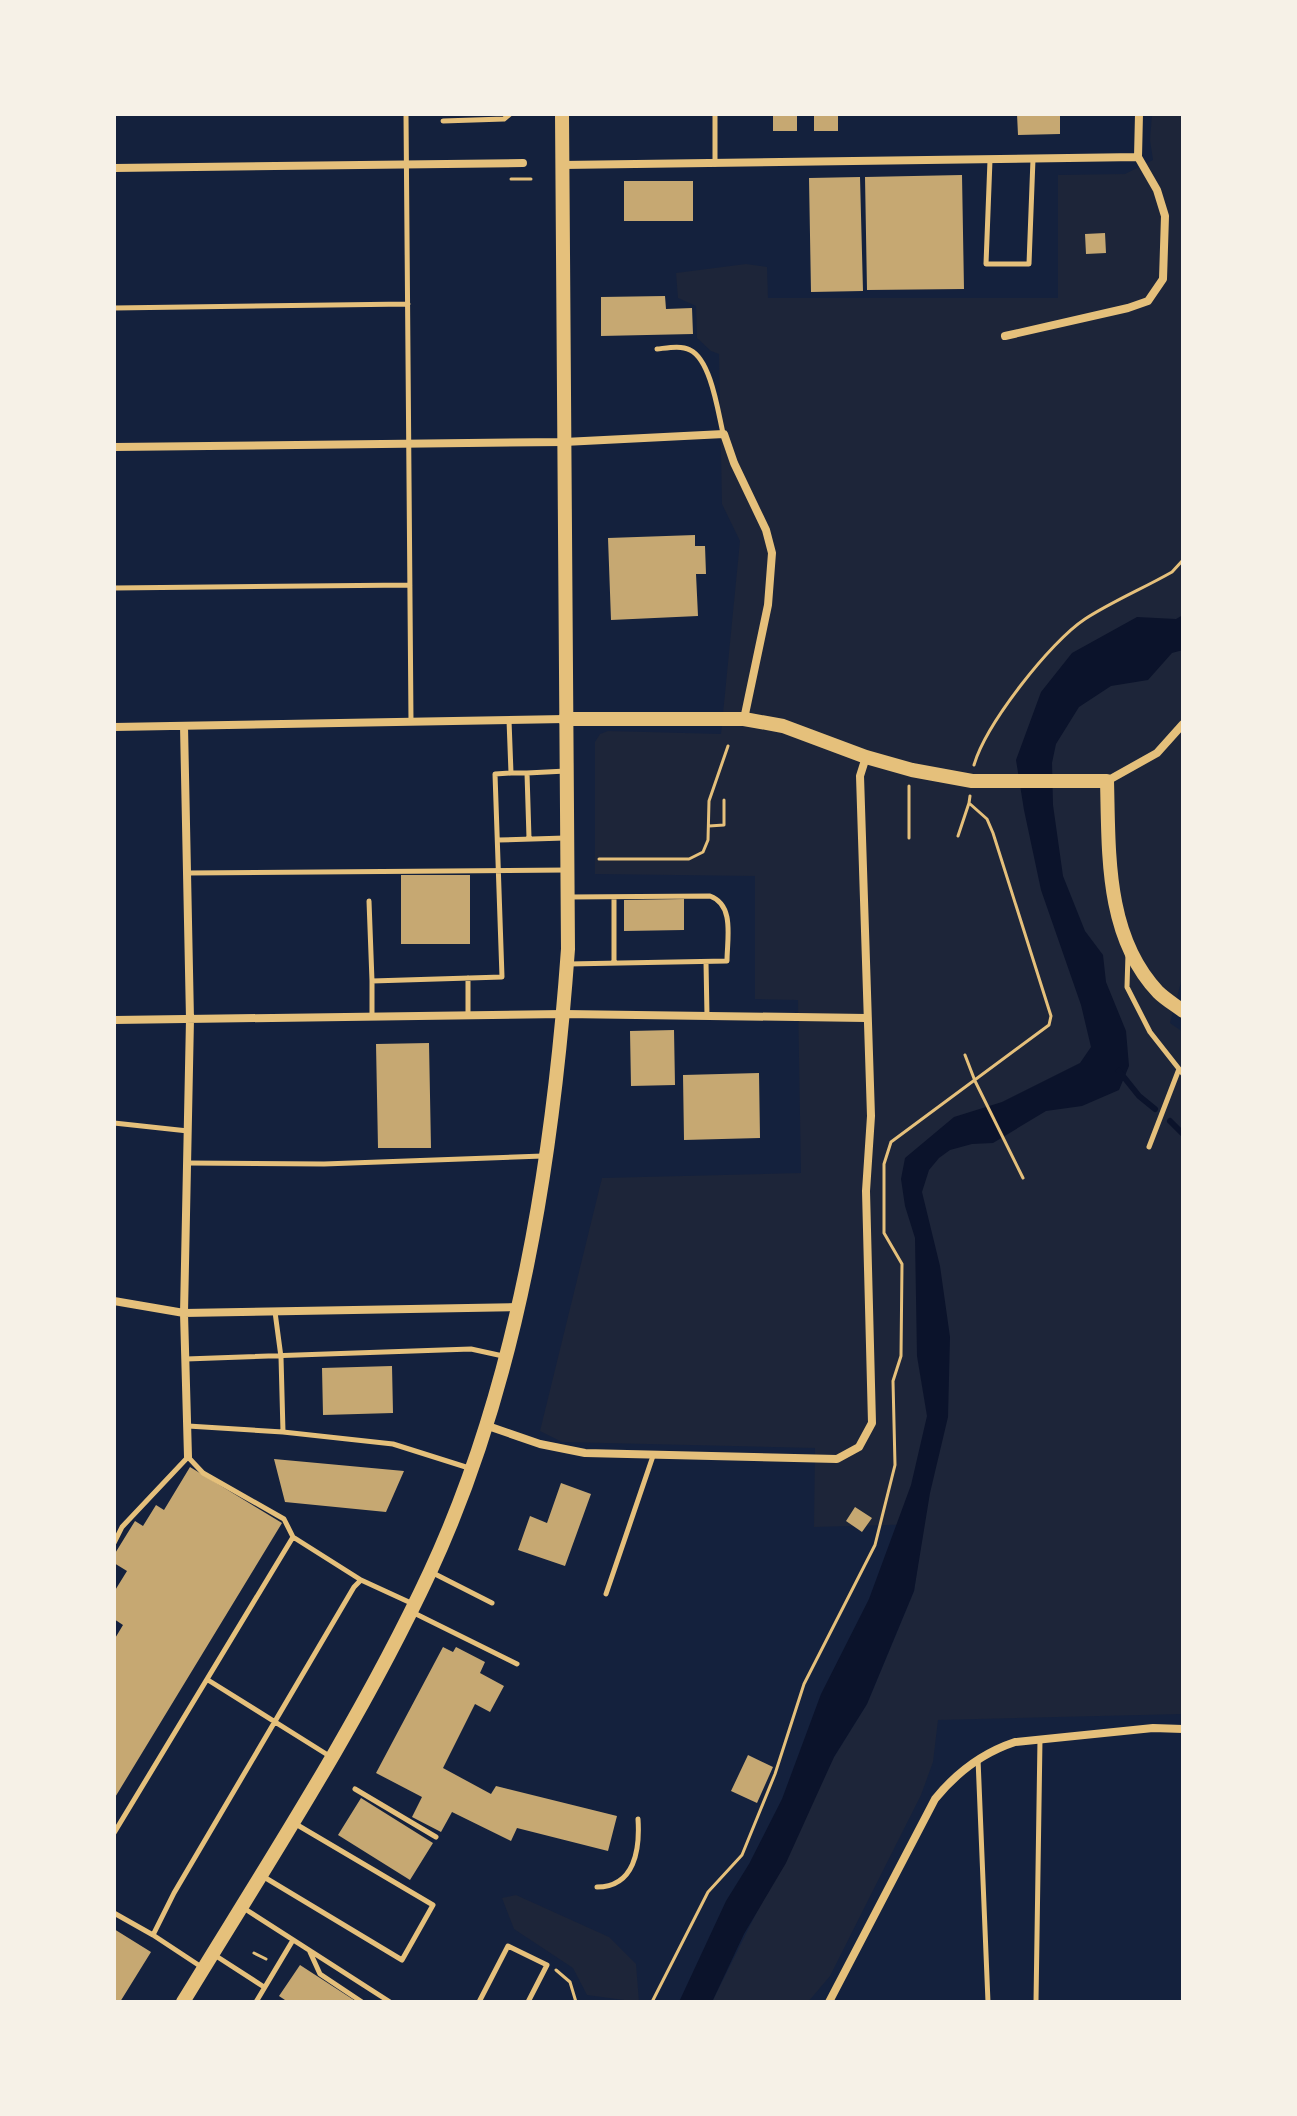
<svg xmlns="http://www.w3.org/2000/svg" width="1297" height="2116" font-family="'Exo 2',sans-serif">
	<style>
		.green { fill: #1d2539 }
		.water { fill: #0b132b }
		.lines { fill: none; stroke-linecap: round; stroke-linejoin: round }
		.stream { stroke: #0b132b; stroke-width: 6 }
		.building { fill: #c6a872 }
		.path { stroke: #e5c07b; stroke-width: 3 }
		.service { stroke: #e5c07b; stroke-width: 5 }
		.minor { stroke: #e5c07b; stroke-width: 8 }
		.tertiary { stroke: #e5c07b; stroke-width: 14 }
		.secondary { stroke: #e5c07b; stroke-width: 14 }
	</style>
	<rect width="100%" height="100%" fill="#14213d"/>
	<path class="green" d="M1152 114H1183V975L1170 1023 1183 1032V1714L938 1720 933 1762 921 1795 830 1976 808 2002H712L834 1757 867 1704 914 1591 924 1524 814 1527 815 1448 562 1442 540 1431 602 1178 801 1173 798 1000 755 999V876L595 874V742L600 734 608 731 721 734 740 541 722 504 719 354 711 351 697 338 696 306 678 298 676 273 746 264 767 267 768 298H1058V175L1125 174 1153 160 1150 140Z
		M516 1895 609 1937 636 1964 639 2002 587 1995 573 1968 514 1929 502 1898Z"/>
	<path class="water" d="M1183 615V650L1172 653 1148 680 1111 686 1079 707 1056 744 1052 763 1053 805 1063 876 1085 931 1103 955 1106 982 1126 1031 1129 1066 1119 1090 1082 1106 1046 1111 993 1143 972 1144 950 1150 939 1158 929 1170 922 1192 940 1266 950 1337 948 1417 930 1493 914 1591 867 1704 834 1757 786 1863 744 1934 712 2002H679L726 1901 749 1864 782 1799 821 1694 869 1599 911 1485 927 1416 917 1356 915 1238 905 1206 901 1179 905 1158 954 1117 1002 1102 1080 1063 1091 1047 1081 1005 1041 890 1024 810 1016 760 1041 692 1072 653 1137 617 1176 619Z"/>
	<g class="lines">
		<path class="stream" d="M1119 1071 1139 1096 1155 1109
			M1170 1121 1183 1134"/>
	</g>
	<path class="building" d="M773 114H797V131H773Z
		M814 114H838V131H814Z
		M1017 114H1060V134L1018 135Z
		M962 175 964 289 867 290 865 177Z
		M860 177 863 291 811 292 809 178Z
		M624 181H693V221H624Z
		M1105 233 1106 253 1086 254 1085 234Z
		M665 296 666 309 692 308 693 334 601 336V297Z
		M695 535V546H705L706 574H696L698 616 611 620 608 538Z
		M401 875H470V944H401Z
		M684 899V930L624 931V900Z
		M674 1030 675 1085 631 1086 630 1031Z
		M429 1043 431 1148H378L376 1044Z
		M759 1073 760 1138 684 1140 683 1075Z
		M392 1366 393 1413 323 1415 322 1368Z
		M274 1459 404 1471 386 1512 285 1502Z
		M190 1467 282 1523 114 1799V1640L123 1625 114 1619V1592L127 1571 114 1563V1555L135 1521 143 1526 156 1505 164 1510Z
		M561 1483 591 1494 565 1566 518 1550 530 1516 547 1523Z
		M855 1507 872 1518 862 1532 846 1521Z
		M443 1647 453 1652 456 1647 485 1662 480 1673 504 1686 490 1712 475 1704 443 1768 491 1794 496 1786 617 1816 608 1851 517 1828 511 1841 452 1812 441 1832 412 1817 422 1797 376 1773Z
		M748 1755 773 1767 757 1803 731 1791Z
		M361 1798 433 1843 410 1880 338 1835Z
		M114 1929 151 1952 120 2002H114Z
		M300 1965 357 2002H288L279 1996Z"/>
	<g class="lines">
		<path class="path" d="M511 179H531
			M974 765C986 724 1050 642 1085 619 1113 601 1144 588 1172 572L1183 560
			M909 786V838
			M709 826 724 825V800
			M958 836 969 803
			M599 859H689L703 852 708 840 709 801 728 746
			M965 1055 975 1081 1023 1178
			M254 1953 266 1959
			M556 1970 570 1982 576 2002
			M652 2002 708 1892 742 1855 775 1774 804 1684 875 1545 895 1465 893 1381 901 1356 902 1264 884 1233V1164L891 1142 1049 1025 1051 1016 993 833 987 819 969 803 970 796"/>
		<path class="service" d="M406 114 411 721
			M443 121 504 119 510 114
			M990 160 986 264H1029L1033 159
			M715 164V114
			M114 308 408 304
			M657 349C667 348 681 345 690 350 711 360 718 412 723 433
			M114 588 410 585
			M509 720 511 773H527L529 838
			M527 773 566 771
			M498 840 565 838
			M188 873 567 870
			M614 897V963
			M369 901 372 981 502 977 495 774 511 773
			M1128 954 1127 987 1150 1032 1183 1074
			M706 962 707 1016
			M568 964 727 961C727 939 735 905 710 896L569 897
			M468 978V1015
			M372 981V1016
			M114 1123 188 1131
			M1149 1147 1179 1069
			M187 1163 324 1164 543 1156
			M275 1312 281 1357 283 1432
			M186 1359 471 1349 503 1356
			M188 1426 283 1432 393 1444 469 1468
			M114 1543 122 1527 188 1457 203 1473 284 1519 293 1537 361 1580
			M433 1573 492 1603
			M606 1594 653 1456
			M414 1613 517 1664
			M208 1680 331 1757
			M978 1759 988 2002
			M355 1789 436 1837
			M114 1833 293 1537
			M264 1877 402 1960 433 1905 294 1823
			M597 1887C635 1887 640 1849 638 1819
			M242 1907 390 2002
			M114 1913 153 1935
			M310 1952 320 1974 362 2002
			M213 1954 264 1987
			M203 1968 153 1935 174 1893 354 1587 361 1580 411 1603
			M256 2002 293 1940
			M479 2002 508 1946 547 1965 528 2002
			M1036 2002 1040 1739"/>
		<path class="minor" d="M562 165 1138 157
			M114 168 523 163
			M1005 336 1128 308 1148 301 1163 279 1165 216 1157 190 1138 157 1139 114
			M114 447 564 442 724 434 734 463 766 530 772 553 768 605 744 719
			M184 726 190 1019 184 1313 188 1457
			M114 727 565 719
			M1107 781 1157 753 1183 724
			M114 1020 564 1014 866 1018
			M114 1301 184 1313 518 1307
			M485 1425 540 1444 585 1453 837 1459 859 1447 872 1423 866 1191 871 1116 860 776 866 757
			M829 2002 935 1799C956 1773 982 1753 1015 1742L1153 1728 1183 1729"/>
		<path class="tertiary" d="M565 719H744L783 726 866 757 912 770 972 781H1107C1109 853 1105 936 1158 992 1165 999 1175 1005 1183 1011"/>
		<path class="secondary" d="M183 2002C269 1861 360 1722 430 1572 519 1380 553 1158 568 949L562 114"/>
	</g>
	<rect width="1297" height="2116" fill="none" stroke="#f6f1e7" stroke-width="232"/>
</svg>
